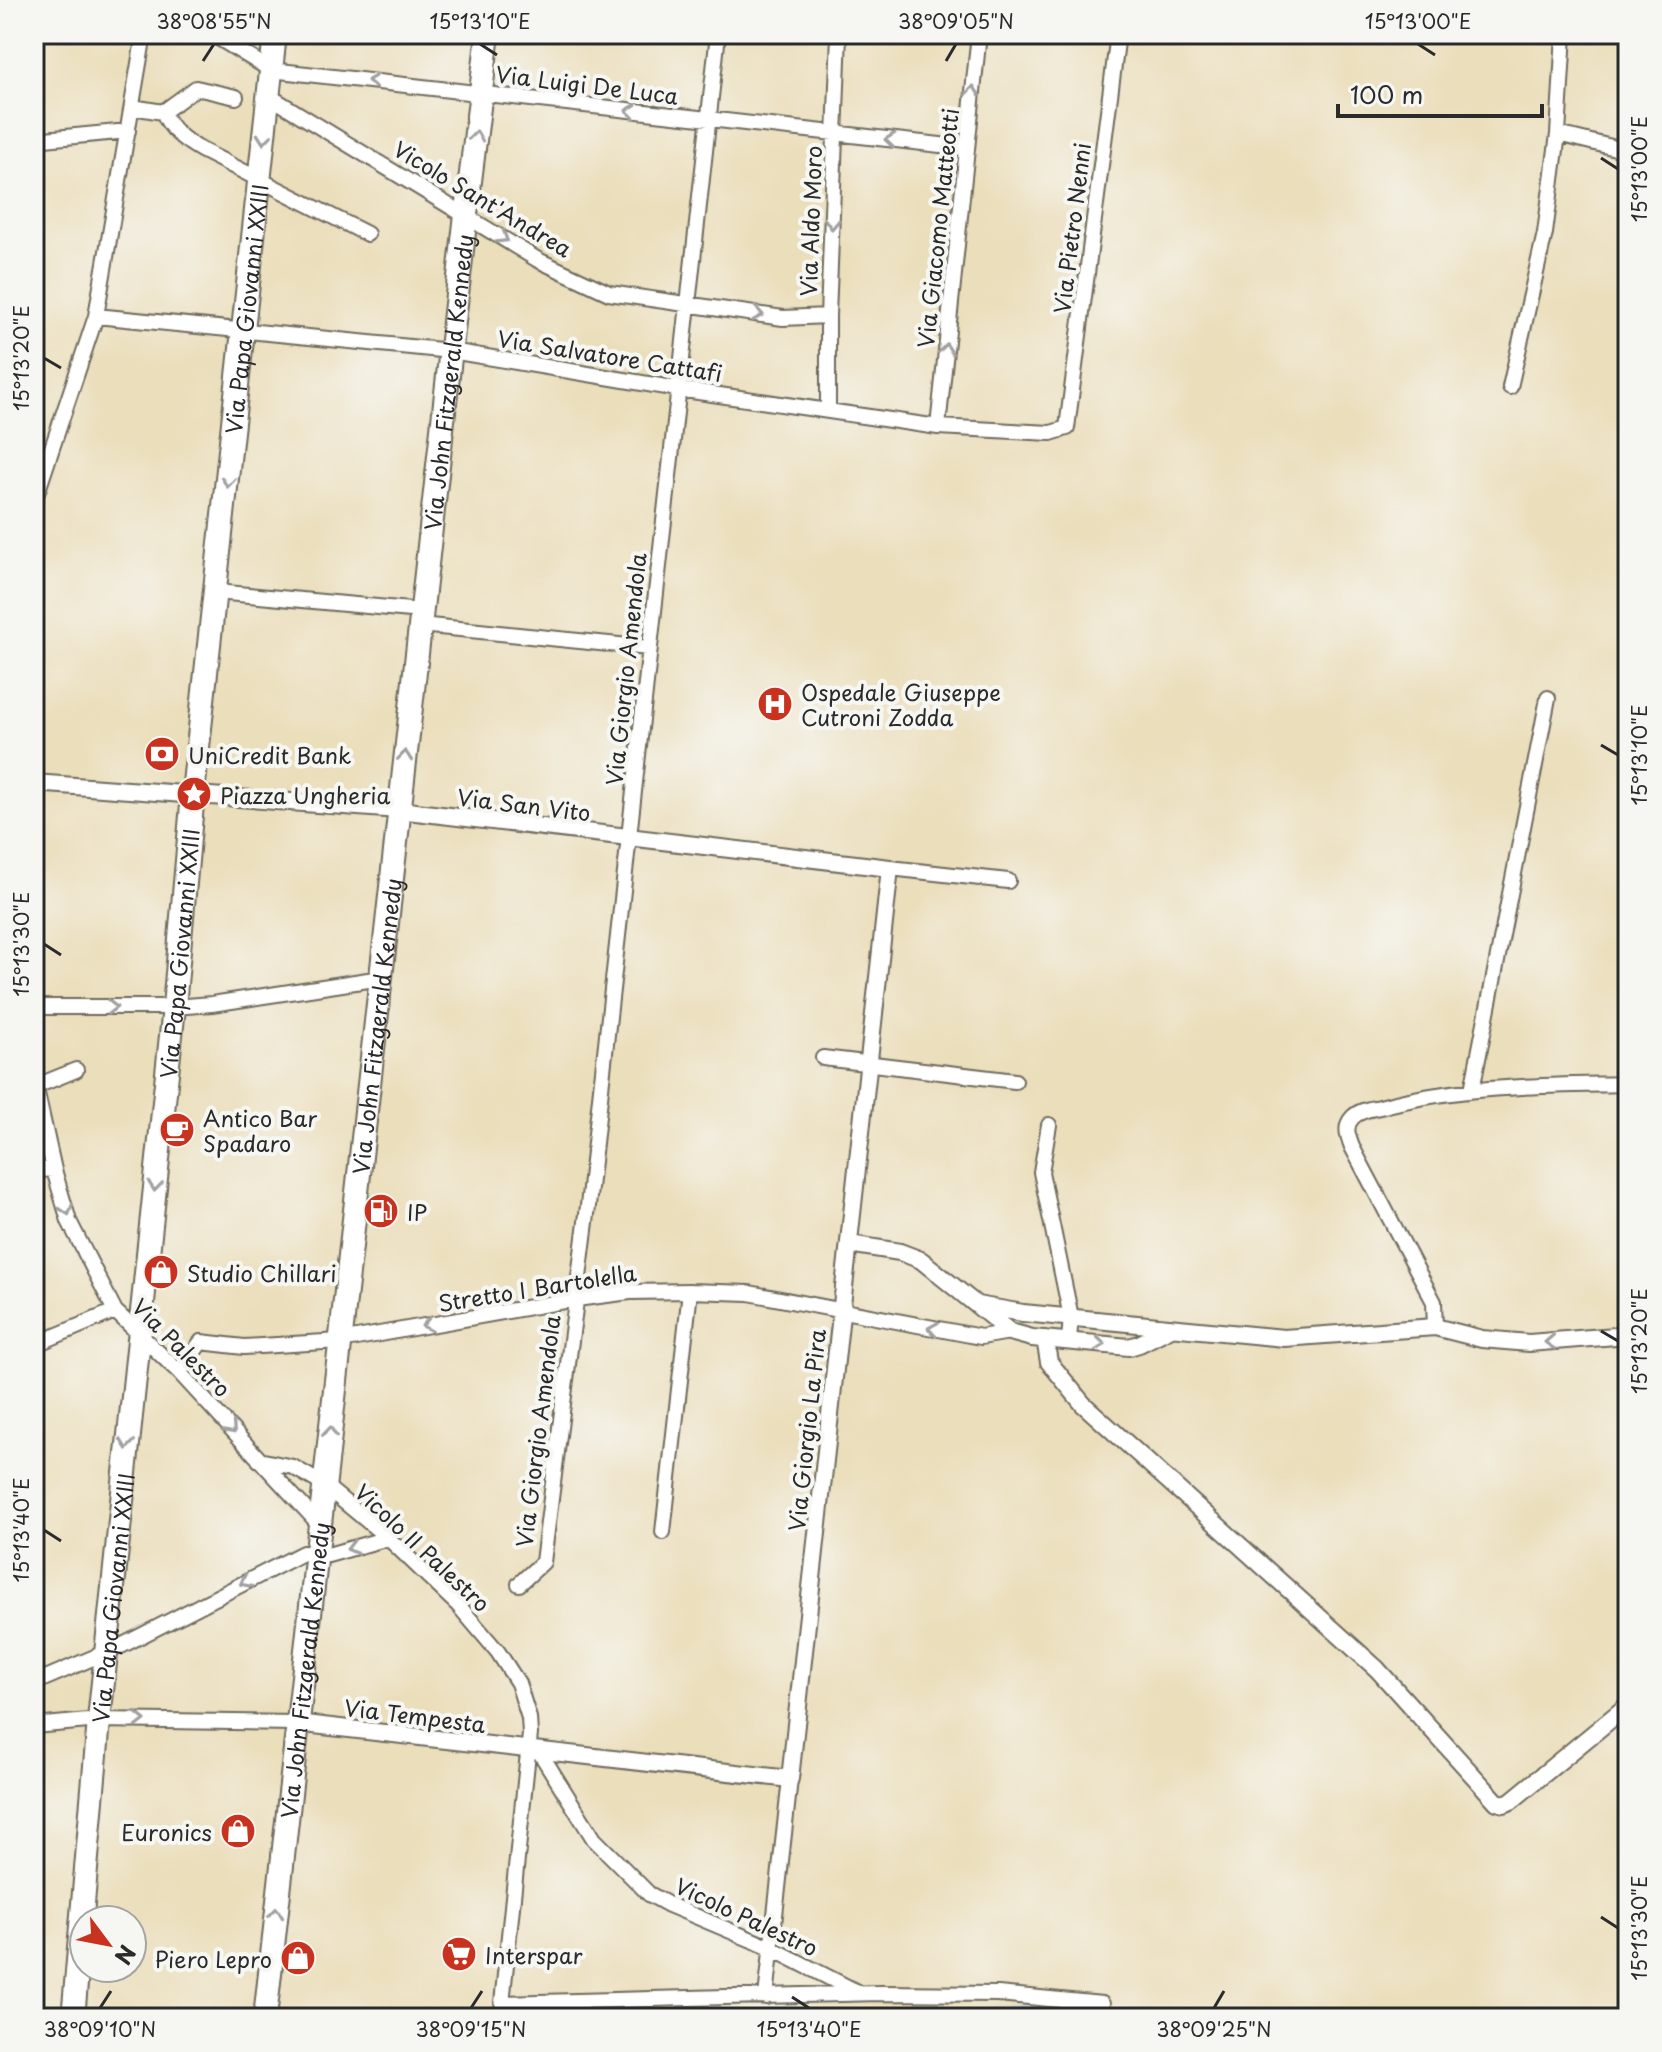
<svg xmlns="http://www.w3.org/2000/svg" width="1662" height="2052" font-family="'Playpen Sans',sans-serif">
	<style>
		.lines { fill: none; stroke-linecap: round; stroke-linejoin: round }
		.stream { stroke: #5badd6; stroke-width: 4 }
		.minor-casing { stroke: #6e6a5d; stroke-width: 18 }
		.tertiary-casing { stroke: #6e6a5d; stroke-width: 20 }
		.primary-casing { stroke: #6e6a5d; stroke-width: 26 }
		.minor { stroke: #fff; stroke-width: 14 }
		.tertiary { stroke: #fff; stroke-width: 16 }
		.primary { stroke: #fff; stroke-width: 22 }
		.oneway { stroke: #a0a0a0 }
		.ticks { fill: none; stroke: #2b2b2b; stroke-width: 3 }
		.labels { text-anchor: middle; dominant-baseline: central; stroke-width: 8; stroke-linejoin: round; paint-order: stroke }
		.street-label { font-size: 22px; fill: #2b2b2b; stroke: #f6f6f2 }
		.poi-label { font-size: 22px; fill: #2b2b2b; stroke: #f6f6f2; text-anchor: start }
		.neatline { fill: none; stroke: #2b2b2b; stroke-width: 3 }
		.ticks-label { font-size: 20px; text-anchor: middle; fill: #2b2b2b }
	</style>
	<rect width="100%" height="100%" fill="#f6f6f2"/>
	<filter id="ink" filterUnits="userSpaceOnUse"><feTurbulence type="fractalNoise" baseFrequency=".0125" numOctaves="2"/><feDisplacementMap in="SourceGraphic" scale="16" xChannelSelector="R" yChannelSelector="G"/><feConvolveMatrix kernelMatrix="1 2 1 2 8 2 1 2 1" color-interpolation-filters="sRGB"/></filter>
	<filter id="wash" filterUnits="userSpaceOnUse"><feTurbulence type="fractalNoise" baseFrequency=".006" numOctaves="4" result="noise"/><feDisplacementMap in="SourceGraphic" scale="32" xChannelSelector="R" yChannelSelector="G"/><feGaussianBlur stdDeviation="1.8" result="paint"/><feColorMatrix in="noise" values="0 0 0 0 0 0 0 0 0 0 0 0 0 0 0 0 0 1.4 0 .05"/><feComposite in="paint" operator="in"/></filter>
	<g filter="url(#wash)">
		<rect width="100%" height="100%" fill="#ebdebb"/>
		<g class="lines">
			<path class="stream" d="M816 2018C912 2012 1011 2001 1106 2018"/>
		</g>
	</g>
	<g filter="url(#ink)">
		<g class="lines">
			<defs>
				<path id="minor" d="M212 34 271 70 967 148
					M269 96 538 260 609 293 783 318 828 316
					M132 107 163 112C171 131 184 140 201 150L367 234
					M163 112 196 88 236 97
					M1558 134 1628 151
					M34 140 128 131
					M96 316 451 351 678 389 938 427 1051 433 1067 428 1118 34
					M1510 387 1545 233 1558 134 1564 34
					M828 410V316L839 34
					M938 427 979 34
					M34 502 96 316 144 34
					M216 592 421 611
					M420 625 649 648
					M890 868 1008 881
					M34 1007H174L212 1004 381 978
					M823 1058 1015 1081
					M34 1080 54 1170 69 1221 115 1311 179 1372 319 1524
					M34 1087 76 1070
					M1472 1090 1548 698
					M1049 1125 1041 1172 1071 1317 1069 1340
					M34 1169 54 1170
					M1435 1327 1434 1302 1352 1147C1348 1136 1344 1127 1352 1118 1359 1110 1371 1109 1380 1107 1461 1085 1545 1086 1628 1084
					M34 1345 115 1311
					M179 1372 201 1342 244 1347 340 1341 576 1299 630 1292 690 1291 749 1293 981 1337 1010 1332
					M259 1460 293 1467 324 1485 388 1538 458 1605 498 1652 518 1683 529 1718 530 1734 502 2003 880 1993 998 1994 1102 2004
					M663 1532 690 1291
					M519 1584 543 1562 588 1206 718 34
					M34 1683 123 1645 303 1553 328 1555 388 1538
					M34 1726 99 1720 296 1723
					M539 1751 594 1839 649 1894 669 1905 771 1948 857 1992
					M766 1997 790 1779"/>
				<path id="tertiary" d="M34 783 399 810 890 868 790 1779 296 1723
					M849 1244 900 1252 921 1260 1010 1332 1032 1338 1129 1347 1139 1344 1171 1328
					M977 1305 1023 1313 1284 1338 1435 1327 1482 1339 1529 1343 1628 1335
					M1045 1339 1049 1362 1083 1404 1377 1669 1497 1802 1504 1804 1511 1801 1628 1705"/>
				<g id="primary">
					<path id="s1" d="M73 2018 99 1720 174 1007 193 793 275 34"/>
					<path id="s2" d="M265 2018 466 214 488 34"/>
				</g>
			</defs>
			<use href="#minor" class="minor-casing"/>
			<use href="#tertiary" class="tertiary-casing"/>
			<use href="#primary" class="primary-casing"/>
			<use href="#minor" class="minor"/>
			<use href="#tertiary" class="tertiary"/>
			<use href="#primary" class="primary"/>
		</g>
		<defs><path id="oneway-chevron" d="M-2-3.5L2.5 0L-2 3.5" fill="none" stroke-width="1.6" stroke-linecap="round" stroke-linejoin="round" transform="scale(2)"/></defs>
		<g class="oneway">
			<use href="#oneway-chevron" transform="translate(373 81) rotate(-174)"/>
			<use href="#oneway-chevron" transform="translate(973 91) rotate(-84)"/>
			<use href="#oneway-chevron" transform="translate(631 111) rotate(-173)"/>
			<use href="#oneway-chevron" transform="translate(476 136) rotate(-83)"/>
			<use href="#oneway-chevron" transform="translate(264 139) rotate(96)"/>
			<use href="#oneway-chevron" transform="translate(890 140) rotate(-174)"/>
			<use href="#oneway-chevron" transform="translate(832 224) rotate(92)"/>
			<use href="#oneway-chevron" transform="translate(503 238) rotate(32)"/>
			<use href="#oneway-chevron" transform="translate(758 314) rotate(9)"/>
			<use href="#oneway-chevron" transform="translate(946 349) rotate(-84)"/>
			<use href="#oneway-chevron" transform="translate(228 482) rotate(96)"/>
			<use href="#oneway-chevron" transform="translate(405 756) rotate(-84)"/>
			<use href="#oneway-chevron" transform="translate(112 1007)"/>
			<use href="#oneway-chevron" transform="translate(155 1186) rotate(96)"/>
			<use href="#oneway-chevron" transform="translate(67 1210) rotate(72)"/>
			<use href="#oneway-chevron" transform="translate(427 1325) rotate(170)"/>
			<use href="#oneway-chevron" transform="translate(933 1329) rotate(-171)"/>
			<use href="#oneway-chevron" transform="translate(1550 1342) rotate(177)"/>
			<use href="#oneway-chevron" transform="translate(1100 1344) rotate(6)"/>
			<use href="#oneway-chevron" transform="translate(231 1429) rotate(48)"/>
			<use href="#oneway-chevron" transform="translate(330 1432) rotate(-84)"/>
			<use href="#oneway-chevron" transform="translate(127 1444) rotate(96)"/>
			<use href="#oneway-chevron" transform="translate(352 1548) rotate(165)"/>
			<use href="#oneway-chevron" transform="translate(245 1582) rotate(153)"/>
			<use href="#oneway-chevron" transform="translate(140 1720) rotate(1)"/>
			<use href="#oneway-chevron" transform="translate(276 1913) rotate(-84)"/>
		</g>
	</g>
	<path class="ticks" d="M480 44 497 55M1418 44 1435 55M203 61 214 44M946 61 956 44M1601 158 1618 169M44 358 61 368M1601 745 1618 755M44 944 61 955M1601 1331 1618 1341M44 1530 61 1541M1601 1917 1618 1928M792 1997 809 2008M100 2008 111 1991M471 2008 482 1991M1214 2008 1224 1991"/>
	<defs>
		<symbol id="hospital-disc" viewBox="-11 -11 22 22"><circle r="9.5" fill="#c8321e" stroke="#f6f6f2"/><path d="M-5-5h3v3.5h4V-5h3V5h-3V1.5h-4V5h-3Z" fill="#fff"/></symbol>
		<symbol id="bank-disc" viewBox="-11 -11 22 22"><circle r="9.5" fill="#c8321e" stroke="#f6f6f2"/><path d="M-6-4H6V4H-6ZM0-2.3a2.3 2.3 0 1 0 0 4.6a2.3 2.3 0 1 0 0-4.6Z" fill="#fff"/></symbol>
		<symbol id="sight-disc" viewBox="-11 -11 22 22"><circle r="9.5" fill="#c8321e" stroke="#f6f6f2"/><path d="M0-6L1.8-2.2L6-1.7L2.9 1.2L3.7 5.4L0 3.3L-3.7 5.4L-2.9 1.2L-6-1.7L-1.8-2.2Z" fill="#fff"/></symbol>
		<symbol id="cafe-disc" viewBox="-11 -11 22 22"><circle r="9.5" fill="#c8321e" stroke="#f6f6f2"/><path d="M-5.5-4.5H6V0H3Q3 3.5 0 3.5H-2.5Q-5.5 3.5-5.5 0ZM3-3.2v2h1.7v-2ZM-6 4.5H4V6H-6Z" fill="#fff"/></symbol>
		<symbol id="fuel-disc" viewBox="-11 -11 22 22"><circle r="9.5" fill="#c8321e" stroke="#f6f6f2"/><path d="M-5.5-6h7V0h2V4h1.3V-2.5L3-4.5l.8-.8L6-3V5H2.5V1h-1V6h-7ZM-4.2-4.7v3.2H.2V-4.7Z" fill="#fff"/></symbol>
		<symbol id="shop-disc" viewBox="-11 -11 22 22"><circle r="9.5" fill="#c8321e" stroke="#f6f6f2"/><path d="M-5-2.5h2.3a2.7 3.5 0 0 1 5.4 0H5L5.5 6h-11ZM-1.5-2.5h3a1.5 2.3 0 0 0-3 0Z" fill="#fff"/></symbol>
		<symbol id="supermarket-disc" viewBox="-11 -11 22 22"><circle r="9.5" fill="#c8321e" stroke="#f6f6f2"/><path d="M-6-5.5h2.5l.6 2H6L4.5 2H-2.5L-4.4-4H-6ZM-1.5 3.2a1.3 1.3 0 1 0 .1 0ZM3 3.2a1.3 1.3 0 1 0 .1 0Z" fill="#fff"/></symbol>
	</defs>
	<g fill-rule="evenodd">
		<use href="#hospital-disc" x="755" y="684" width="40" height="40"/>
		<use href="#bank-disc" x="142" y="734" width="40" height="40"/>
		<use href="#sight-disc" x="174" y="774" width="40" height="40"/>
		<use href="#cafe-disc" x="157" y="1110" width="40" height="40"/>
		<use href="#fuel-disc" x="361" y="1191" width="40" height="40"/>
		<use href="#shop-disc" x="141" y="1252" width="40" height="40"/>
		<use href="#shop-disc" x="218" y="1811" width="40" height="40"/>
		<use href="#supermarket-disc" x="439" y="1934" width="40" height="40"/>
		<use href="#shop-disc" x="278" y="1938" width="40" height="40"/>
	</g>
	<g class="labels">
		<g class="street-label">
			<text transform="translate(587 84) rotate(7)">Via Luigi De Luca</text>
			<text transform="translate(483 198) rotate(31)">Vicolo Sant'Andrea</text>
			<text transform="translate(810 221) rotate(-88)">Via Aldo Moro</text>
			<text transform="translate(937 228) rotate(-84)">Via Giacomo Matteotti</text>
			<text transform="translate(1071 228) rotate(-83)">Via Pietro Nenni</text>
			<text stroke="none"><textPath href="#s1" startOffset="1718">Via Papa Giovanni XXIII</textPath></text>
			<text transform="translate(610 355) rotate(9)">Via Salvatore Cattafi</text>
			<text stroke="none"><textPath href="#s2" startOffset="1646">Via John Fitzgerald Kennedy</textPath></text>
			<text transform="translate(625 669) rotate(-84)">Via Giorgio Amendola</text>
			<text transform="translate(524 804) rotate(7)">Via San Vito</text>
			<text stroke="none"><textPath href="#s1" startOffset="1070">Via Papa Giovanni XXIII</textPath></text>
			<text stroke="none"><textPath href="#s2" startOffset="998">Via John Fitzgerald Kennedy</textPath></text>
			<text transform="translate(537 1287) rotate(-9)">Stretto I Bartolella</text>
			<text transform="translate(182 1347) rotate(45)">Via Palestro</text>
			<text transform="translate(806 1430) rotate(-84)">Via Giorgio La Pira</text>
			<text transform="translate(537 1431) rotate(-83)">Via Giorgio Amendola</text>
			<text transform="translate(423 1547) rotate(43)">Vicolo II Palestro</text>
			<text stroke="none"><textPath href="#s1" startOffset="422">Via Papa Giovanni XXIII</textPath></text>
			<text stroke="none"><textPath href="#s2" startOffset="350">Via John Fitzgerald Kennedy</textPath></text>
			<text transform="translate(415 1715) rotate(7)">Via Tempesta</text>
			<text transform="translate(747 1916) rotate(25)">Vicolo Palestro</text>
		</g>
		<g class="poi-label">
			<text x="801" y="691">Ospedale Giuseppe<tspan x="801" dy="25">Cutroni Zodda</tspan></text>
			<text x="188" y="754">UniCredit Bank</text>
			<text x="220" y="794">Piazza Ungheria</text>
			<text x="203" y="1117">Antico Bar<tspan x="203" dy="25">Spadaro</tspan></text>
			<text x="407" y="1211">IP</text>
			<text x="187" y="1272">Studio Chillari</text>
			<text x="212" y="1831" text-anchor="end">Euronics</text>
			<text x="485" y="1954">Interspar</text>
			<text x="272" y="1958" text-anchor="end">Piero Lepro</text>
		</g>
	</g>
	<rect width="1662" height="2052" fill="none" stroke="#f6f6f2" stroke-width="88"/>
	<g transform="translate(108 1944) rotate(122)"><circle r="38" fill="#f6f6f2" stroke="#a5a5a2" stroke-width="2"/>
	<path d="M0-6L14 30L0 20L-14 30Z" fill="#c8321e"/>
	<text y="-12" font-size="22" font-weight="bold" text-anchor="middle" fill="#2b2b2b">N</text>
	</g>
	<path d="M1338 104v12h204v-12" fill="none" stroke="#2b2b2b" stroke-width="4"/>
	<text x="1350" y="104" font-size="24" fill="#2b2b2b" stroke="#f6f6f2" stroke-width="6" paint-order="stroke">100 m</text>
	<rect x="44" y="44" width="1574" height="1964" class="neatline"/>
	<g class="ticks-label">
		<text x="214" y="29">38°08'55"N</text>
		<text x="480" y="29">15°13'10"E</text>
		<text x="956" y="29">38°09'05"N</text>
		<text x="1418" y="29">15°13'00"E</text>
		<text transform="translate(1640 169) rotate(-90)" y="7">15°13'00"E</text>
		<text transform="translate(22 358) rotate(-90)" y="7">15°13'20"E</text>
		<text transform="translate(1640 755) rotate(-90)" y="7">15°13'10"E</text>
		<text transform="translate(22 944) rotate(-90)" y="7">15°13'30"E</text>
		<text transform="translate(1640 1341) rotate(-90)" y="7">15°13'20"E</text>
		<text transform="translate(22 1530) rotate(-90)" y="7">15°13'40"E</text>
		<text transform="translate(1640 1928) rotate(-90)" y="7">15°13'30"E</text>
		<text x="100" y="2037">38°09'10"N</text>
		<text x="471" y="2037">38°09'15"N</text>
		<text x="809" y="2037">15°13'40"E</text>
		<text x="1214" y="2037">38°09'25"N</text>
	</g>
</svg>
